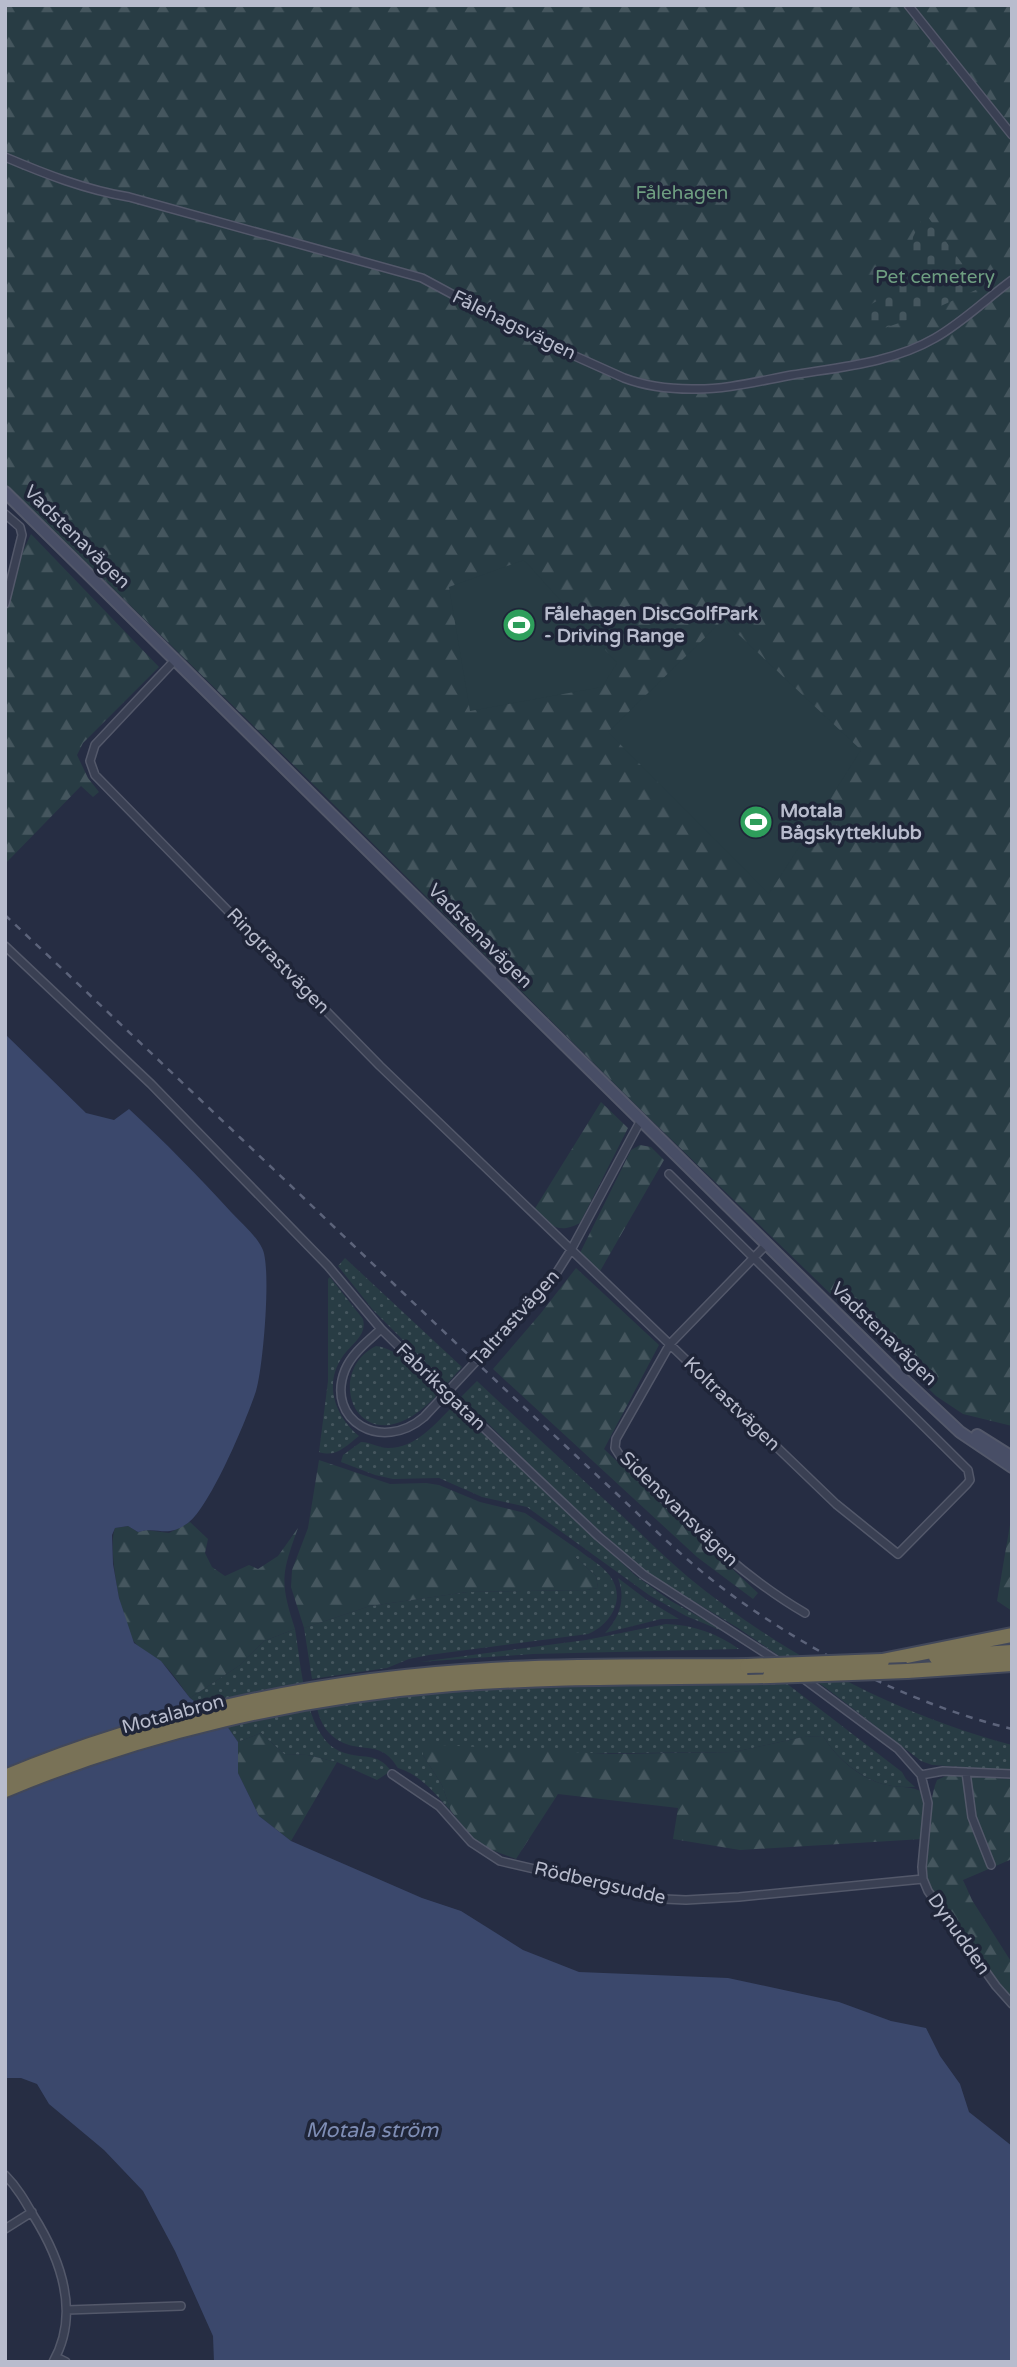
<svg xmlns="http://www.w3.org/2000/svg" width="1017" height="2367" font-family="'Varela Round',sans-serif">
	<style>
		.grass { fill: url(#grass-dots) }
		.forest { fill: url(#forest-firs) }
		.cemetery { fill: url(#cemetery-stones) }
		.pitch { fill: #283c44 }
		.water { fill: #3b486c }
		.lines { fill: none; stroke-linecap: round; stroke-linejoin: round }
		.street-casing { stroke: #53586a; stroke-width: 10 }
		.secondary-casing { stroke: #53586a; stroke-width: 14 }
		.highway-casing { stroke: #42485a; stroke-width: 18 }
		.street { stroke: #3a4053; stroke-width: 7 }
		.secondary { stroke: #484e66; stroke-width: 10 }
		.highway { stroke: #797257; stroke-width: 14 }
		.rail { stroke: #5c637a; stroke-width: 2.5; stroke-dasharray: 7 7; stroke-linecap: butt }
		.street-bridge-casing { stroke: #53586a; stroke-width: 10; stroke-linecap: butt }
		.highway-bridge-casing { stroke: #42485a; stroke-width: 18; stroke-linecap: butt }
		.street-bridge { stroke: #3a4053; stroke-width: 7 }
		.highway-bridge { stroke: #797257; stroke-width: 14 }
		.labels { text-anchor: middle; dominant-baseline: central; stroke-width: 7; stroke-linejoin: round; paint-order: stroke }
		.park-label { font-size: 19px; fill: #6e9e81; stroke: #1f2538 }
		.street-label { font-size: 19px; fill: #b8bccd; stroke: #1f2538 }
		.poi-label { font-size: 19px; font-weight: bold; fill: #b8bccd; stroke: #1f2538; text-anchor: start }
		.water-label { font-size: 21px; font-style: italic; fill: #7e8db4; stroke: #1f2538 }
	</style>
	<defs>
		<pattern id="grass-dots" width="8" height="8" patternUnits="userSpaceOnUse" patternTransform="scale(1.75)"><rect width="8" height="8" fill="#283c44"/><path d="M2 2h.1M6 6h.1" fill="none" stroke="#45565e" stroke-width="1.8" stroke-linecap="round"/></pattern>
		<pattern id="forest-firs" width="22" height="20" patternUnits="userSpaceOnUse" patternTransform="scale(1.75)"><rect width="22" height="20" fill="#283c44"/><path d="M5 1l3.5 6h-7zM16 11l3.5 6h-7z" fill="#45565e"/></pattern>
		<pattern id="cemetery-stones" width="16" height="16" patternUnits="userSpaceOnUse" patternTransform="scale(1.75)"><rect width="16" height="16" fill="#283c44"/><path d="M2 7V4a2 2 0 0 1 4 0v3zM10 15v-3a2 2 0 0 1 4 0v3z" fill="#45565e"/></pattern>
	</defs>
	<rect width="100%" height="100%" fill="#262d43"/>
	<path class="grass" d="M345 1258 462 1367 447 1384 373 1310 338 1266Z
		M330 1277 363 1319C367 1336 352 1343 343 1356 323 1384 335 1416 359 1436 346 1446 336 1458 319 1452L328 1381V1279Z
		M376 1346C401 1349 421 1377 439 1393 362 1477 319 1374 376 1346Z
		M477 1381C523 1424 570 1468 617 1511 641 1533 663 1556 688 1577 782 1654 894 1714 1012 1745V1770L932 1765 921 1761 826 1688 738 1628 647 1573 569 1503 461 1397Z
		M453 1406 636 1576 671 1601 732 1635 686 1616 649 1595 527 1507 482 1497 439 1478 393 1479 375 1475 341 1462 343 1455 361 1442C371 1442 378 1448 388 1448 416 1448 435 1424 453 1406Z
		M580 1551C590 1559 603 1566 610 1576 627 1599 610 1625 588 1634L429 1655 409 1659 387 1668 312 1679 304 1628 370 1606 468 1592 586 1590 598 1588 596 1576 574 1556Z
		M618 1578 647 1600 679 1619H661L605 1633C620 1617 626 1599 618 1578Z
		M666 1624C694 1625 716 1633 739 1649L533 1654 419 1662 586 1640Z
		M295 1629C301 1663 305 1739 342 1752 362 1760 377 1751 391 1771L377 1780 337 1762 307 1755 284 1754 261 1733 238 1742 227 1726 190 1698 240 1665 264 1641Z
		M786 1683 902 1772 906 1779 915 1787C906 1787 896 1787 887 1785 862 1780 836 1758 823 1736L803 1737 734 1752 423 1755 442 1785 451 1811C435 1794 421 1775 398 1768 394 1762 389 1755 382 1752 376 1748 366 1748 359 1747 336 1744 322 1731 317 1708 472 1683 629 1685 786 1683Z"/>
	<path class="forest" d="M5 5H1012V1426L963 1414 936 1396 645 1114 317 788 5 483Z
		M31 534 159 667 83 743 77 755 88 778 99 792 93 797 81 786 5 864V612L23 551Z
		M601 1102 628 1128 580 1223C557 1235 552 1225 534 1210Z
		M640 1145 651 1147 664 1160 599 1273 580 1253 631 1150Z
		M576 1268 659 1345 604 1449 758 1593 753 1599 697 1557 493 1369 541 1313Z
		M319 1460 390 1484 426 1483 439 1485 480 1502 525 1513 580 1551 575 1557 596 1576 598 1588 586 1590 468 1592 370 1606 304 1628 291 1587 292 1570 308 1528Z
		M1012 1513V1611L997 1601Z
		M190 1522 208 1539 205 1553 212 1567 225 1576 249 1565 258 1569 278 1556 298 1528C281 1575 280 1582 295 1629L264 1641 240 1665 190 1698C181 1686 171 1670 159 1660 152 1654 143 1651 136 1644 122 1630 107 1548 115 1528L128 1526 138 1532 146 1530 169 1533Z
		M261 1733 284 1754 307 1755 337 1762 291 1841 259 1816 238 1773V1742Z
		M823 1736C836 1758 861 1780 887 1785 900 1788 911 1785 924 1793L923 1839 740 1850 673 1839 678 1808 558 1794 516 1859 478 1845 451 1811 442 1785 423 1755 422 1744 609 1754 734 1752 803 1737Z
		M948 1775 1012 1779V1859L963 1880 972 1900 1012 1963V2002L922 1880C935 1845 925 1809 937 1780Z"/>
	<path class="cemetery" d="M925 213 980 288 919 316 876 331 865 308 880 299 909 267 913 237Z"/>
	<path class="pitch" d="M524 560 617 663 602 687 470 711 449 587Z
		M723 620 861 750 769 894 608 732Z"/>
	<path class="water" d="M5 1034 86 1113 114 1120 129 1109C165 1142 198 1176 231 1212 241 1223 255 1234 262 1248 272 1265 263 1370 256 1391 247 1419 210 1507 188 1523 165 1539 160 1526 138 1532L128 1526 115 1528 112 1535 113 1564 119 1598 134 1643 161 1661 190 1698 227 1726 238 1742V1773L259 1816 291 1841 422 1898 461 1911 523 1950 579 1972 728 1978 839 2002 891 2021 926 2028 940 2056 960 2084 969 2112 1012 2146V2362H214L213 2336 175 2251 143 2191 104 2150 49 2104 37 2084 21 2078H5Z"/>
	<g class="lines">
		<defs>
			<path id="street" d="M908 5 1012 135
				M5 157C45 174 86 190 129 197L422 278 528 335 624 378C645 386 669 389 692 389 725 390 759 381 792 375 840 367 892 363 935 338 963 322 986 299 1012 280
				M5 514 20 527 22 535 5 604
				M176 659 95 745 90 761 95 775 380 1066 836 1504 898 1554 967 1484 970 1480 968 1470 669 1174
				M5 946 151 1084 328 1266 381 1329 434 1381
				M767 1244 670 1344 616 1439 615 1448 622 1459C680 1514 736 1573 805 1613
				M381 1329C368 1341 352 1353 345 1370 325 1421 382 1453 424 1417L552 1280 571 1250 641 1120
				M464 1409 598 1536 644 1575 779 1662
				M800 1676 898 1749 921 1775 928 1803 922 1867 923 1879 928 1891 996 1986 1012 2004
				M966 1772 972 1817 991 1865
				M392 1774 439 1806 471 1842 500 1861 664 1899 686 1900 739 1897 923 1879
				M921 1775 943 1771 1012 1774
				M5 2175C17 2187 25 2201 33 2215 60 2258 81 2313 53 2362
				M5 2229 32 2212
				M67 2310 181 2306
				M56 2357 66 2362"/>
			<path id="secondary" d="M5 492 898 1374 960 1432 1012 1467
				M977 1435 1012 1457"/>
			<path id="highway" d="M936 1657 1012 1652
				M882 1661 1012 1635
				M907 1671 1012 1664
				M5 1777C158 1713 326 1679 491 1670 576 1665 662 1667 747 1666
				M5 1790C146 1731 300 1696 452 1684 558 1676 664 1678 770 1676"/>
		</defs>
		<use href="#street" class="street-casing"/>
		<use href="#secondary" class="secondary-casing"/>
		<use href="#highway" class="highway-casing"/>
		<use href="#street" class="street"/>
		<use href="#secondary" class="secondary"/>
		<use href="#highway" class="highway"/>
		<path class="rail" d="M5 915C144 1046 282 1177 420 1309 480 1366 541 1423 602 1480 643 1518 683 1559 729 1593 813 1654 911 1704 1012 1729"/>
		<defs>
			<path id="street-bridge" d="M434 1381 464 1409"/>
			<path id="highway-bridge" d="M747 1666 882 1661
				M770 1676 907 1671"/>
		</defs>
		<use href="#street-bridge" class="street-bridge-casing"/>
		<use href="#highway-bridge" class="highway-bridge-casing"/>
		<use href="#street-bridge" class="street-bridge"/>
		<use href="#highway-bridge" class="highway-bridge"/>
	</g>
	<defs>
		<symbol id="stadium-disc" viewBox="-11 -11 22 22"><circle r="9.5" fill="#2e9e5b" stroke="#1f2538"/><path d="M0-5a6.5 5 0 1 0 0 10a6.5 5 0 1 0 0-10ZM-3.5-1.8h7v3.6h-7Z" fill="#fff"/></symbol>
	</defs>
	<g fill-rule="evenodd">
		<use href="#stadium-disc" x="500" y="606" width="38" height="38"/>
		<use href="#stadium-disc" x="737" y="803" width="38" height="38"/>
	</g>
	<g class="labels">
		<g class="park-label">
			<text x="682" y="193">Fålehagen</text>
			<text x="935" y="277">Pet cemetery</text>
		</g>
		<g class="street-label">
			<text transform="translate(514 325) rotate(26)">Fålehagsvägen</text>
			<text transform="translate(77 537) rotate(44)">Vadstenavägen</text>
			<text transform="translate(480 936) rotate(45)">Vadstenavägen</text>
			<text transform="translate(278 961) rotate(46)">Ringtrastvägen</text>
			<text transform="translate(515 1318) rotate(-48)">Taltrastvägen</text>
			<text transform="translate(884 1334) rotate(44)">Vadstenavägen</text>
			<text transform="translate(441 1387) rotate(44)">Fabriksgatan</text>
			<text transform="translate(732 1404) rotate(44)">Koltrastvägen</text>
			<text transform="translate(679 1509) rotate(44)">Sidensvansvägen</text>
			<text transform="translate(173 1714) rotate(-15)">Motalabron</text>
			<text transform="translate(600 1883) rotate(13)">Rödbergsudde</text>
			<text transform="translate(959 1934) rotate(55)">Dynudden</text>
		</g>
		<g class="poi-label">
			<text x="544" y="614">Fålehagen DiscGolfPark<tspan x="544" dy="22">- Driving Range</tspan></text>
			<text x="780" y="811">Motala<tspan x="780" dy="22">Bågskytteklubb</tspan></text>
		</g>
		<g class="water-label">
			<text x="372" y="2130">Motala ström</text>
		</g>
	</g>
	<rect width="1017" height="2367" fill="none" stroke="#b8bccd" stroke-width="14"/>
</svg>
